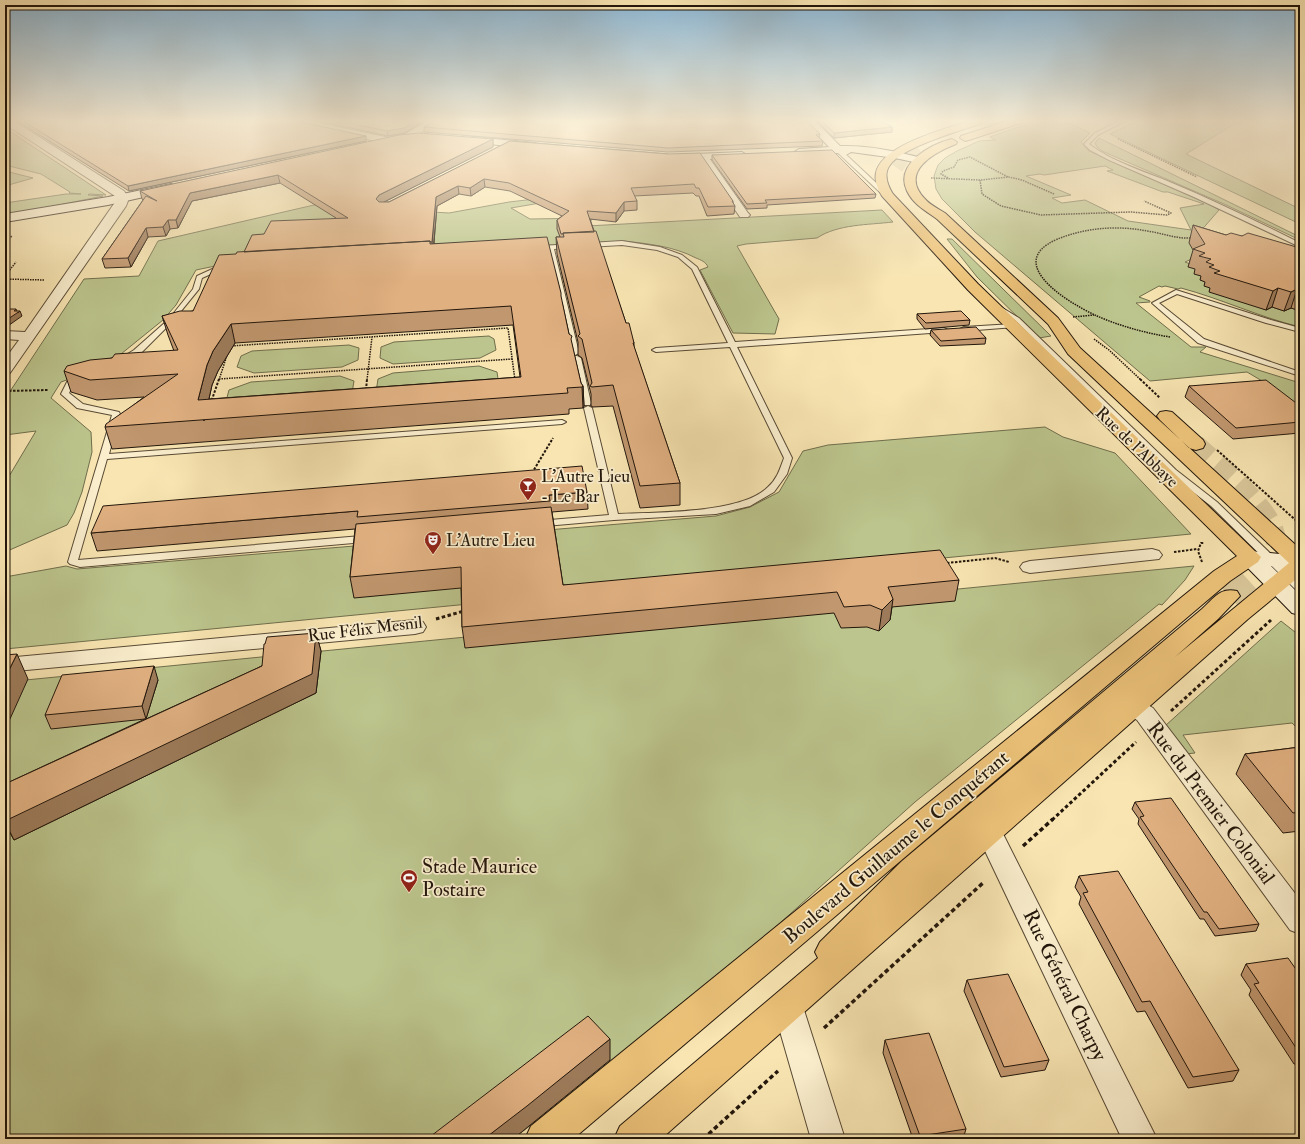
<svg xmlns="http://www.w3.org/2000/svg" width="1305" height="1144" font-family="'IM FELL Double Pica',serif">
	<style>
		.green { fill: #bcc58d; stroke: #6f6e4c; fill-rule: evenodd }
		.lines { fill: none; stroke-linecap: round; stroke-linejoin: round }
		.primary-tunnel-far2 { stroke: #d8c699; stroke-width: 12; stroke-dasharray: 12 5.5; stroke-linecap: butt }
		.primary-tunnel-far1 { stroke: #d8c699; stroke-width: 19; stroke-dasharray: 19 10; stroke-linecap: butt }
		.primary-tunnel { stroke: #d8c699; stroke-width: 25; stroke-dasharray: 25 12; stroke-linecap: butt }
		.lane-casing { stroke: #584a35; stroke-width: 2 }
		.street-casing { stroke: #584a35; stroke-width: 2 }
		.secondary-casing { stroke: #22160b; stroke-width: 2 }
		.primary-casing { stroke: #22160b; stroke-width: 2 }
		.path-far3 { stroke: #22160b; stroke-width: 1.5; stroke-dasharray: 1.5 1; stroke-linecap: butt }
		.path-far2 { stroke: #22160b; stroke-width: 2; stroke-dasharray: 2.5 1.5; stroke-linecap: butt }
		.path-far1 { stroke: #22160b; stroke-width: 3; stroke-dasharray: 3.5 2.5; stroke-linecap: butt }
		.path { stroke: #22160b; stroke-width: 3.5; stroke-dasharray: 4.5 3; stroke-linecap: butt }
		.lane { fill: #faeecd; fill-rule: evenodd }
		.street { fill: #faeecd; fill-rule: evenodd }
		.secondary { fill: #faeecd; fill-rule: evenodd }
		.primary { fill: #ecc279; fill-rule: evenodd }
		.wall { fill: #c1976f; stroke: #22160b; fill-rule: evenodd }
		.shaded-wall { fill: #9d7b5a; stroke: #22160b }
		.building { fill: #e0b081; stroke: #22160b; fill-rule: evenodd }
		.labels { text-anchor: middle; dominant-baseline: central; stroke-width: 3.5; stroke-linejoin: round; paint-order: stroke }
		.street-label { font-size: 17px; fill: #22160b; stroke: #faeecd }
		.poi-label { font-size: 17px; fill: #22160b; stroke: #faeecd; text-anchor: start }
		.near-street-label { font-size: 20px; fill: #22160b; stroke: #faeecd }
		.near-poi-label { font-size: 20px; fill: #22160b; stroke: #faeecd; text-anchor: start }
	</style>
	<rect width="100%" height="100%" fill="#f8e5b2"/>
	<filter id="stains"><feTurbulence type="fractalNoise" baseFrequency=".005" numOctaves="4"/><feColorMatrix values="0 0 0 0 .2 0 0 0 0 .09 0 0 0 0 .02 0 0 0 .5 -.17"/></filter>
	<radialGradient id="worn" r=".72"><stop offset=".6" stop-color="#630" stop-opacity="0"/><stop offset="1" stop-color="#630" stop-opacity=".3"/></radialGradient>
	<path class="green" d="M1035 121H1065L1090 133 1081 142 1084 146 1089 151 1213 206 1219 210 1199 233 1212 250 1185 262 1193 265 1214 289 1266 310 1272 307 1284 311 1291 308 1300 311V327C1259 317 1222 299 1181 288L1178 289 1165 286 1162 287 1159 286 1139 297 1150 301V302L1136 303 1191 347H1206L1200 352 1300 383V406L1279 391 1247 372 1150 381 975 232 942 199 936 189 934 176 938 165 945 158 957 151 979 141 996 140 990 137ZM1105 166 1113 170 1107 171 1163 192H1168L1204 204 1180 208 1191 230 1128 221 1085 200 1062 203 1052 198 1071 195 1026 176 1040 174 1044 175Z
		M1137 121H1239L1186 154 1300 209V224L1110 134Z
		M5 128 106 195 89 194 88 195 103 196 39 209 5 214V203L66 194H81L69 193 70 192 41 174 5 165Z
		M1099 138 1300 237V240L1224 204 1102 151 1097 147 1095 143Z
		M5 171 33 178 5 186Z
		M535 199 546 202 511 208 530 219 593 218 587 226 882 210 893 222C868 225 838 224 817 238L746 244 737 246 779 319 775 334 733 333 700 270 708 267C706 262 701 260 696 258 673 246 649 244 624 241L225 264 196 270 176 305 163 320 121 354 78 376 61 382 51 398 91 432 92 452 82 492 74 513 67 525 5 552V483L36 431 5 435V399L84 279 139 276 158 241 314 205 449 213 509 202Z
		M947 239H952L1051 336 1039 338 977 277Z
		M489 336 494 339 496 350 480 358 393 364 380 358 381 347 394 342Z
		M349 345 359 348 358 360 342 367 254 373 237 367 241 356 252 351Z
		M479 366 497 372 499 385 376 392 378 379 393 373Z
		M340 376 354 381 352 393 225 405 229 390 251 382Z
		M1045 427 1063 437 1115 453 1191 534 5 649V577L66 566 77 569 716 516 750 507 779 492 803 451 828 445Z
		M1194 566 1185 580 1162 605 1159 604 915 802 712 984 513 1139H5V682Z
		M1281 621 1300 636V728H1297L1292 723 1183 735 1195 753 1185 754 1165 726Z"/>
	<g class="lines">
		<path class="primary-tunnel-far2" d="M897 168 903 160 919 149"/>
		<path class="primary-tunnel-far1" d="M1196 444C1216 463 1278 512 1276 541 1275 553 1265 563 1257 571"/>
		<path class="primary-tunnel" d="M1229 596 1258 570"/>
		<defs>
			<path id="lane" d="M1119 121H1125L1098 135 1089 144C1112 162 1144 171 1172 183 1215 201 1258 222 1300 243V247L1194 197 1109 160 1090 150 1084 144 1095 133Z
				M836 149H840L888 194V196H884L836 151Z
				M622 241 660 247 682 255 697 267 735 342 944 328 948 330 944 332 737 347 792 458 787 474 774 492 750 506 716 514 614 520 80 567 70 564 68 562 112 415 77 408 61 394 67 382 93 369 115 362 134 350 169 319 193 289 197 276 219 266ZM622 245 657 250 678 257 692 269 728 343 656 348 652 350 656 352 730 347 784 458C780 469 777 479 768 487 742 514 656 512 618 514L592 408 588 406 584 408 609 515 78 560 107 459 562 424 566 422 562 420 109 454 120 414 119 412 83 404 69 393 73 385 99 373 121 366 140 354 173 321 199 289 202 278 220 270 548 249 564 312 563 314 571 353 575 355 579 353 554 249Z
				M1176 290 1271 320 1300 328V332L1266 323 1177 294 1159 303 1204 339 1300 372V376L1198 343 1152 303Z
				M997 307H1001L1019 318 1176 470 1217 502 1300 582V591L1296 590 1211 506 1170 474 1015 320 997 309Z
				M1013 324 1016 326 1015 327 964 331 960 329 964 327Z
				M574 356H577L581 358 591 403 590 405H584L583 403 573 358Z"/>
			<path id="street" d="M5 121H14L124 191 129 198 126 206 10 373 5 375V359L19 340 5 339V331L25 332 118 198 5 124Z
				M291 121H309L390 138 395 141 390 144 295 124Z
				M427 121H439L415 136 414 139H408L405 135 407 133Z
				M704 154 707 155 748 213 750 215 748 217H740L699 157Z
				M1152 549 1159 551 1162 555 1159 559 1030 573 1023 571 1020 567 1023 563 1030 561Z
				M415 620 423 622 426 627 423 632 415 634 5 672V658Z
				M1133 699 1141 701 1153 708 1300 900V934L1290 930 1137 720 1125 713 1121 707 1125 701Z
				M989 822 998 825 1002 832 1157 1139H1122L976 832 980 825Z
				M788 993 799 997 803 1007 845 1139H811L773 1007 777 997Z"/>
			<path id="secondary" d="M804 121H815L840 146C867 145 896 151 922 158L923 160 918 163 895 158 851 152 846 155 837 153 795 154 794 152 799 149 829 147Z
				M464 136 535 143 540 146 535 149 460 141 459 139Z
				M742 152 747 155 746 157 673 161 668 158 673 155Z
				M171 184 175 186 177 188 175 190 108 205 5 222V214L108 197Z
				M1250 551 1300 556V570L1271 566 1300 595V615L1292 613 1242 562 1239 557 1242 552Z"/>
			<path id="primary" d="M969 121H985L983 123C962 130 902 147 890 165 883 174 888 186 893 194L978 284 1261 557 1258 562 1230 581 573 1139H525L531 1126 1214 571 1237 556 968 290 882 196C878 189 874 181 876 173 881 145 946 129 969 121Z
				M1007 121H1023L1021 123 969 140 965 141 960 138 961 136Z
				M952 139 957 142 956 144C933 153 899 172 925 199 930 205 939 209 945 213L1058 318 1080 348 1300 549V576L1248 619 661 1139H614L620 1126 818 958 815 952 820 942 902 861 1202 609C1214 598 1220 587 1237 591L1240 596 1218 619 1175 657 1289 563 1068 354 1048 324 937 219C926 211 913 204 907 191 894 164 931 144 952 139Z
				M1166 411 1172 412 1203 440 1205 444 1203 448 1196 450 1189 448 1160 420 1157 416 1160 412Z"/>
		</defs>
		<use href="#lane" class="lane-casing"/>
		<use href="#street" class="street-casing"/>
		<use href="#secondary" class="secondary-casing"/>
		<use href="#primary" class="primary-casing"/>
		<path class="path-far3" d="M1118 139 1197 177
			M931 178 980 180 1009 177 1022 180 1054 194
			M948 178 941 174 943 171 954 167 958 160 970 157 1008 177
			M980 180 982 194 1001 206 1041 215 1131 212 1167 215 1171 213 1144 201
			M5 242 12 236
			M5 276 16 262
			M5 279 44 280
			M1073 317 1094 315
			M1170 337C1145 333 1120 326 1097 316 1062 300 996 257 1069 235 1094 227 1122 226 1147 231 1162 233 1176 239 1192 238
			M1094 339 1109 350 1141 380
			M219 379 512 359
			M219 380 230 346 508 328 515 380
			M367 380 372 337"/>
		<path class="path-far2" d="M219 379 206 417 517 395 515 379
			M1140 379 1160 398
			M366 390 367 379
			M5 391 48 390
			M1217 450 1300 524
			M532 473 553 438
			M1174 552 1197 549
			M1202 562 1198 551 1201 543H1204
			M947 563 995 558 1009 562"/>
		<path class="path-far1" d="M436 619 464 611
			M1171 711 1271 620
			M1052 820 1136 742"/>
		<path class="path" d="M1023 846 1053 819
			M824 1028 984 882
			M703 1139 778 1071"/>
		<use href="#lane" class="lane"/>
		<use href="#street" class="street"/>
		<use href="#secondary" class="secondary"/>
		<use href="#primary" class="primary"/>
	</g>
	<path class="wall" d="M17 121H296L366 141 129 191Z
		M318 121H424L405 133 388 136Z
		M817 121H881L892 127V132L834 138Z
		M424 127 820 134 819 138 823 141 822 146 668 152 424 132Z
		M493 139V147L384 202H389L510 141 668 154 733 201V204L735 206 734 214 707 216 699 196H696L693 193 634 196 637 201V210L624 211 616 222 590 219 626 323 634 343V347L680 483V505L640 508 613 406 593 407 591 406V394L582 358 578 355V342L557 254 556 237H560L557 229V220L562 216 510 191 485 187 471 196 459 194 437 206 434 243 562 302 569 334 572 345 581 383 583 386 584 406 583 408 569 409V414L112 449 105 427 144 397 97 400 71 392 64 371 112 358 174 351 168 335 162 316 193 311 236 254 244 252 264 234 336 218 280 183 192 201 178 228 170 229 166 236 148 237 131 267 105 268 102 259 143 200 142 199 140 191ZM513 325 520 377 209 399 212 385 218 371 235 343Z
		M712 155 876 194 875 198 767 205V208L747 209 712 160Z
		M1193 225 1226 235 1242 236 1300 248V311L1291 308 1284 311 1272 307 1266 310 1209 292 1210 288 1204 286 1205 282 1200 280 1201 276 1194 274 1195 269 1188 267 1193 250 1189 243Z
		M917 314 970 320 969 325 925 329 917 319Z
		M931 330 986 338 985 344 940 346 930 335Z
		M1189 386 1300 406V433L1233 439 1185 397Z
		M587 492 588 509 552 512 563 585 959 580 955 601 892 607 890 620 879 631 867 627 841 628 834 613 465 648 462 627 461 588 354 598 350 577 355 529 97 551 91 533Z
		M316 633 321 651 316 693 14 840 5 824V784L145 719 51 729 45 715 158 680 146 719 262 666Z
		M1300 747V831L1283 833 1236 774 1245 754Z
		M1135 802 1259 924 1256 931 1215 936 1204 919H1200L1138 824 1139 819 1132 809Z
		M1079 876 1239 1070 1233 1081 1188 1088 1145 1011 1137 1012 1079 904 1081 897 1075 887Z
		M1246 964 1300 975V1066L1299 1064H1294L1249 995 1251 990 1241 975Z
		M967 980 1049 1060 1045 1070 1001 1077 964 991Z
		M885 1040 966 1129 963 1139H913L883 1053Z"/>
	<path class="shaded-wall" d="M416 121H424L405 133 388 136 387 131Z
		M892 127V132L834 138V133Z
		M366 136V141L129 191 128 186Z
		M493 139V147L380 204 376 199 379 195Z
		M278 175 280 183 192 201 178 228 176 220 190 193Z
		M484 179 485 187 471 196 470 188Z
		M458 186 459 194 437 206 433 251 432 242 436 197Z
		M624 202V211L616 222V213Z
		M168 220 170 229 166 236 163 227Z
		M146 228 148 237 131 267 128 258Z
		M1278 288 1272 307 1266 310 1273 291Z
		M1297 289 1291 308 1284 311 1291 292Z
		M16 309 18 313 20 311 22 316 5 328V321L14 311Z
		M231 324 235 343 218 371 212 385 204 421 198 400 207 365 213 351Z
		M583 386 584 406 583 408 582 387Z
		M893 599 890 620 879 631 882 610Z
		M316 633 321 651 316 693 14 840 5 822V821Z
		M17 654 28 679 5 730V678Z
		M154 666 158 680 146 719 142 706Z
		M610 1039V1060L529 1126 513 1139H484Z"/>
	<path class="building" d="M23 121H296L366 136 128 186Z
		M339 121H416L404 128 387 131Z
		M434 121H807L820 134 816 135 823 141 668 148 424 127Z
		M822 121H881L892 127 834 133Z
		M418 133 493 139 379 195 376 199 379 202H389L510 141 668 154 700 153 733 201H732L735 206 708 207 699 188H696L694 184 631 188 637 201 624 202 616 213 587 211 594 232 563 233V234H561L557 220 569 211 509 183 484 179 470 188 458 186 436 197 432 242H430V241L244 252 252 235 264 234 271 221 348 218 278 175 190 193 176 220H168L163 227 146 228 128 258 102 259 146 196 157 201 140 191 399 135Z
		M832 150 876 194 765 200 767 203 747 204 712 155Z
		M1193 225 1226 235 1231 233 1242 236 1248 233 1300 248V290L1297 289 1291 292 1278 288 1273 291 1214 273 1220 271 1209 267 1214 265 1206 262 1211 259 1199 256 1205 253 1193 249 1205 244Z
		M596 231 626 323H629L634 343H633L680 483 640 486 613 385 592 387 590 386 592 383 582 339 578 336 580 334 556 237H564L563 233Z
		M547 237 561 293V296L569 334 572 336 571 339 581 383 583 386 582 387 567 388 568 393 105 427 106 424 178 374 90 380 64 371 67 366 90 360 112 358 115 354 178 350 162 316 180 311H193L219 255 236 254 237 252 430 241V244ZM511 306 521 377 198 400 207 365 213 351 231 324Z
		M5 309H16L14 311H20L5 321Z
		M961 311 970 320 926 323 917 314Z
		M976 327 986 338 941 341 931 330Z
		M1266 380 1300 406V422L1236 428 1189 386Z
		M582 466 587 492 549 495 550 501 357 517 358 511 91 533 103 506Z
		M551 507 563 585 940 550 959 580 888 587 893 599 882 610 870 605 844 607 837 592 462 627 461 567 350 577 356 524Z
		M316 633 312 674 5 821V784L262 666 264 644H265L267 637Z
		M17 654 5 678V655Z
		M154 666 142 706 45 715 62 675Z
		M1300 747V812L1293 813 1245 754Z
		M1171 798 1259 924 1219 929 1207 912H1204L1140 817 1144 816 1135 802Z
		M1118 871 1239 1070 1193 1077 1150 1001 1142 1002 1083 893 1088 892 1079 876Z
		M1288 958 1300 975V1054L1254 984 1259 983 1246 964Z
		M1008 974 1049 1060 1004 1067 967 980Z
		M588 1016 610 1039 527 1106 484 1139H427Z
		M929 1033 966 1129 920 1136 885 1040Z
		M1283 1137 1284 1139H1268Z"/>
	<linearGradient id="sky" x2="0" y2="1"><stop stop-color="#8cb7d5"/><stop offset="0.43" stop-color="#fcf3dc"/><stop offset="1" stop-color="#fcf3dc" stop-opacity="0"/></linearGradient>
	<rect width="1305" height="281" fill="url(#sky)"/>
	<defs>
		<symbol id="bar-pin" viewBox="-11 -11 22 30"><path d="M0 17L-7.5 6A9.5 9.5 0 1 1 7.5 6Z" fill="#8f2418" stroke="#faeecd"/><path d="M-6-5H6L.8 .8V4.5H3.5V6h-7V4.5H-.8V.8Z" fill="#fff"/></symbol>
		<symbol id="theatre-pin" viewBox="-11 -11 22 30"><path d="M0 17L-7.5 6A9.5 9.5 0 1 1 7.5 6Z" fill="#8f2418" stroke="#faeecd"/><path d="M-5-5.5Q0-4 5-5.5V0Q5 5 0 6Q-5 5-5 0ZM-3.3-2.5H-1v1.5H-3.3ZM1-2.5H3.3v1.5H1ZM-2.8 1Q0 5.5 2.8 1Z" fill="#fff"/></symbol>
		<symbol id="stadium-pin" viewBox="-11 -11 22 30"><path d="M0 17L-7.5 6A9.5 9.5 0 1 1 7.5 6Z" fill="#8f2418" stroke="#faeecd"/><path d="M0-5a6.5 5 0 1 0 0 10a6.5 5 0 1 0 0-10ZM-3.5-1.8h7v3.6h-7Z" fill="#fff"/></symbol>
	</defs>
	<g fill-rule="evenodd">
		<use href="#bar-pin" x="518" y="476" width="20" height="27"/>
		<use href="#theatre-pin" x="423" y="530" width="20" height="27"/>
		<use href="#stadium-pin" x="399" y="868" width="20" height="27"/>
	</g>
	<g class="labels">
		<g class="street-label">
			<text transform="translate(1137 447) rotate(44)">Rue de l'Abbaye</text>
			<text transform="translate(365 629) rotate(-7)">Rue Félix Mesnil</text>
		</g>
		<g class="poi-label">
			<text x="541" y="476">L'Autre Lieu<tspan x="541" dy="20">- Le Bar</tspan></text>
			<text x="446" y="540">L'Autre Lieu</text>
		</g>
		<g class="near-street-label">
			<text transform="translate(1211 803) rotate(53)">Rue du Premier Colonial</text>
			<text transform="translate(896 847) rotate(-40)">Boulevard Guillaume le Conquérant</text>
			<text transform="translate(1065 985) rotate(64)">Rue Général Charpy</text>
		</g>
		<g class="near-poi-label">
			<text x="422" y="866">Stade Maurice<tspan x="422" dy="23">Postaire</tspan></text>
		</g>
	</g>
	<rect width="1305" height="1144" fill="none" stroke="#f8e5b2" stroke-width="20"/>
	<rect x="6" y="6" width="1293" height="1132" fill="none" stroke="#22160b" stroke-width="2"/>
	<rect x="10" y="10" width="1285" height="1124" fill="none" stroke="#22160b"/>
	<rect width="100%" height="100%" filter="url(#stains)"/>
	<rect width="100%" height="100%" fill="url(#worn)"/>
</svg>
